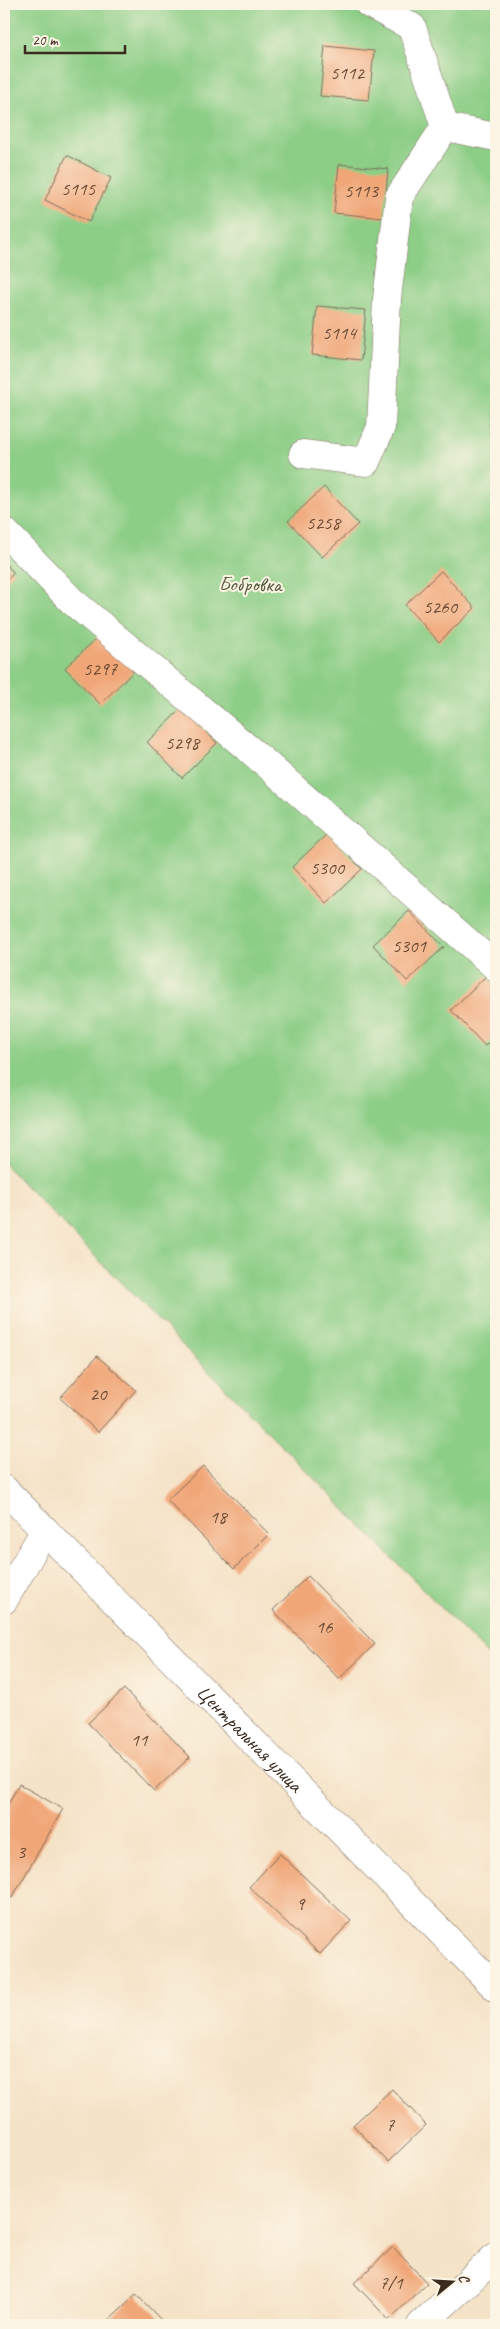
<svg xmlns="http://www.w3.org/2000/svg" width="500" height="2329" font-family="Caveat,sans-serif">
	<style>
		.green { fill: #8cce86; stroke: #647c52 }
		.building { fill: #f0a677 }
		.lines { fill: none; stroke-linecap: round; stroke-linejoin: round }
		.minor-casing { stroke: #7c6b5a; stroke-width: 29 }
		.minor { stroke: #fff; stroke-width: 28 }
		.labels { text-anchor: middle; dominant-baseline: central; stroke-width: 4; stroke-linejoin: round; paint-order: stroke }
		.number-label { font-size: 19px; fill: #684934 }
		.park-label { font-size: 21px; fill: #535b3d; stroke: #fcf5e5 }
		.street-label { font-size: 21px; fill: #3b2a1e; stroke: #fcf5e5 }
	</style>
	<rect width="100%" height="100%" fill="#fcf5e5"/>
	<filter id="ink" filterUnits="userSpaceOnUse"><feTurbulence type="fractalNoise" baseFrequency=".02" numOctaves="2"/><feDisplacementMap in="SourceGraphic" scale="10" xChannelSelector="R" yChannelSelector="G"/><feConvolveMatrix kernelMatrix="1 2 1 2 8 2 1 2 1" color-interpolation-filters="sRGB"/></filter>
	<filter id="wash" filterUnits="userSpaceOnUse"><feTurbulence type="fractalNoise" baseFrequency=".0096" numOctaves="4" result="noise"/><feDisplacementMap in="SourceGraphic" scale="20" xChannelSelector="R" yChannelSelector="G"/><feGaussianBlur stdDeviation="1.12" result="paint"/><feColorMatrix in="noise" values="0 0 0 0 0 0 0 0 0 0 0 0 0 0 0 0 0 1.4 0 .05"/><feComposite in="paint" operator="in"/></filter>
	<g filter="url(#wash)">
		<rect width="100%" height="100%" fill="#f5e3c8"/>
		<path class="green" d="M4 4H496V1663L4 1164Z"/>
		<g id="blocks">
			<path class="building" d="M325 46 374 51 369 100 320 96Z
				M67 155 111 178 89 222 45 200Z
				M339 164 388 169 384 218 334 213Z
				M317 306 366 310 361 360 312 355Z
				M324 487 358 524 322 557 288 521Z
				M4 562 14 573 4 582Z
				M441 571 475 608 439 642 405 605Z
				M101 634 135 670 100 704 65 668Z
				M183 707 217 743 182 778 147 742Z
				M328 833 362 869 326 903 292 867Z
				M409 911 444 947 407 981 373 945Z
				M486 976 496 986V1035L485 1046 451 1010Z
				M97 1356 136 1390 98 1432 60 1398Z
				M203 1466 269 1534 234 1569 167 1500Z
				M308 1576 375 1644 339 1679 273 1610Z
				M124 1689 190 1757 154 1791 88 1723Z
				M19 1784 63 1809 12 1898 4 1893V1811Z
				M280 1854 351 1921 320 1954 249 1887Z
				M4 1953 10 1956 4 1968Z
				M392 2089 426 2125 388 2162 353 2125Z
				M393 2247 427 2283 389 2320 354 2283Z
				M136 2294 166 2325H103Z"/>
		</g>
	</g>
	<g filter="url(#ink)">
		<use href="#blocks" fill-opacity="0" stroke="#7c6b5a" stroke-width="1"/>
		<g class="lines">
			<defs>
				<g id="minor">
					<path d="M369 4 412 27 445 127 496 137"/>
					<path d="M303 454 366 462 381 427 387 299 399 197 445 127"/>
					<path d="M4 531 72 601 263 761 496 967"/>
					<path id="s1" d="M4 1489 496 1988"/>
					<path d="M4 1600 45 1530"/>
					<path d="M421 2325 496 2256"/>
				</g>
			</defs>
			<use href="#minor" class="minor-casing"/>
			<use href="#minor" class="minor"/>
		</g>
	</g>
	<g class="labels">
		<g class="number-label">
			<text x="347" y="73">5112</text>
			<text x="78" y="189">5115</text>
			<text x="361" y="191">5113</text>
			<text x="339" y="333">5114</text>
			<text x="323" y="523">5258</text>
			<text x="440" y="607">5260</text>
			<text x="100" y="669">5297</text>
			<text x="182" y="743">5298</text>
			<text x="327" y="868">5300</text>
			<text x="409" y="946">5301</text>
			<text x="98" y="1394">20</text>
			<text x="218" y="1517">18</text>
			<text x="324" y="1627">16</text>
			<text x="139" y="1740">11</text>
			<text x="21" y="1852">3</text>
			<text x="300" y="1904">9</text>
			<text x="390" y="2125">7</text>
			<text x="391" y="2283">7/1</text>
		</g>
		<g class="park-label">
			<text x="250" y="584">Бобровка</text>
		</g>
		<g class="street-label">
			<text stroke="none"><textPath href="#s1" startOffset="350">Центральная улица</textPath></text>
		</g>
	</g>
	<rect width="500" height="2329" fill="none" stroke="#fcf5e5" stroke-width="20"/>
	<g transform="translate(452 2282) rotate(72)" stroke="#fcf5e5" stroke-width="4" paint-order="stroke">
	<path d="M0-4L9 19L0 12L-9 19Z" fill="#3b2a1e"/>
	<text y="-8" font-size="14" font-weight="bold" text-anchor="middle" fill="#3b2a1e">С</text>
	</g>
	<path d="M25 45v8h100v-8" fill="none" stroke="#3b2a1e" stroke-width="2.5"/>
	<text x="32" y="45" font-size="15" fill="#3b2a1e" stroke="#fcf5e5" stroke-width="4" paint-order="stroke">20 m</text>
</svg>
